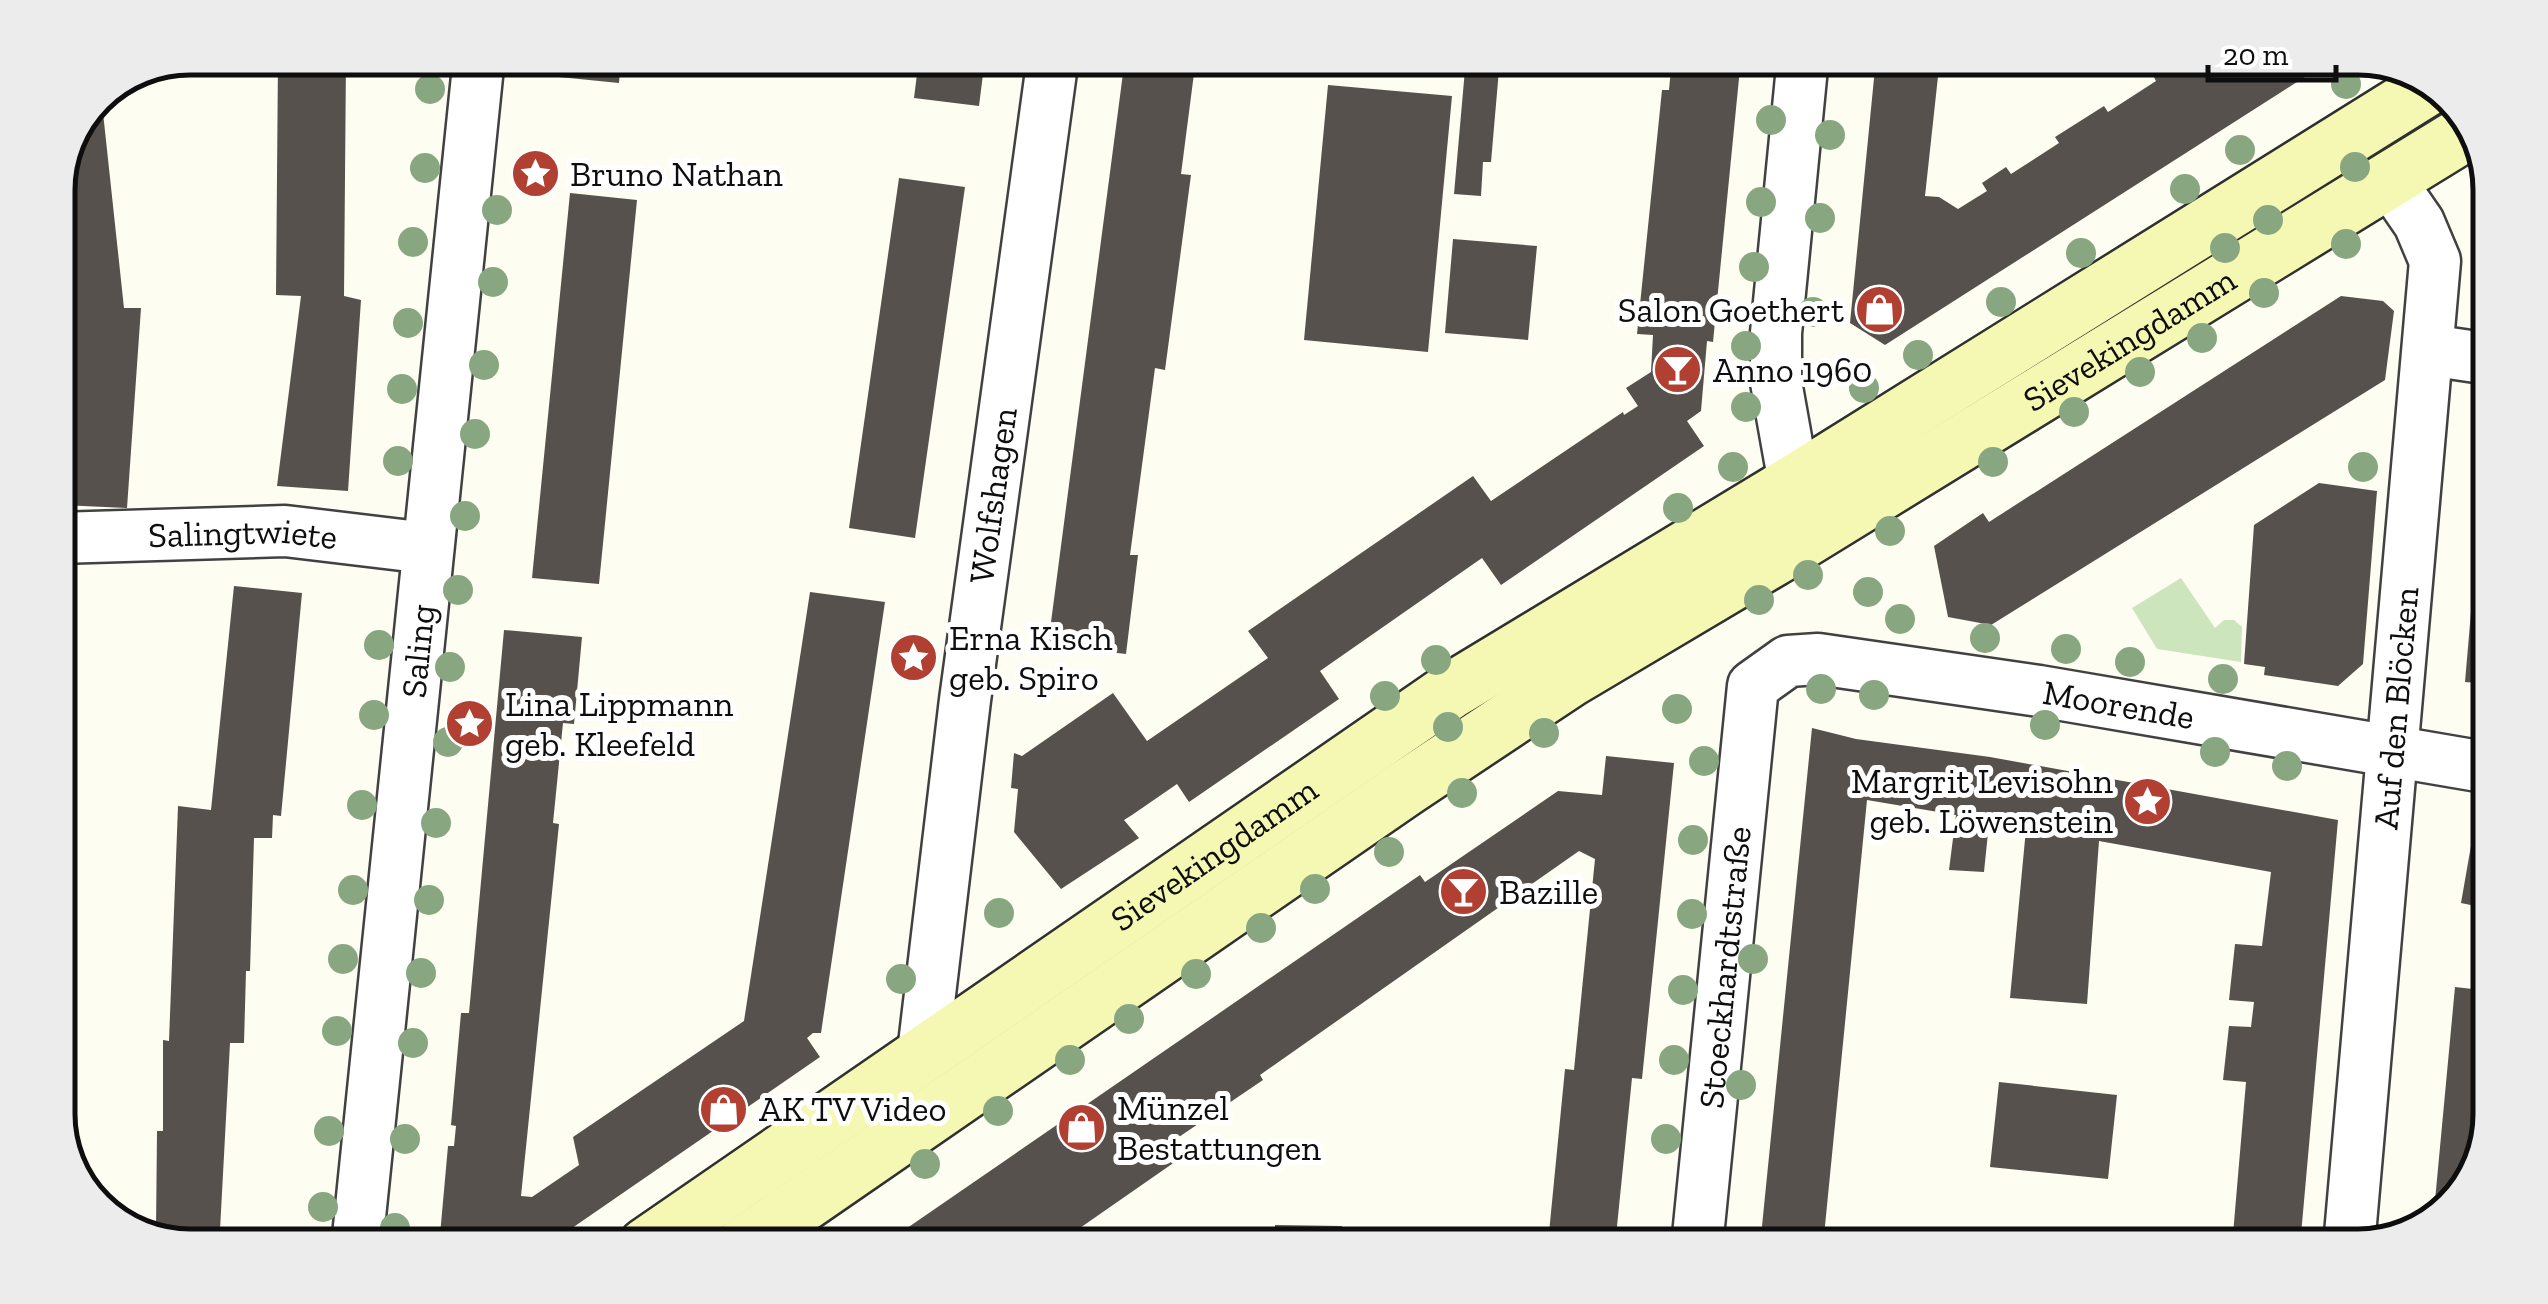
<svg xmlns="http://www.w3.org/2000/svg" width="2548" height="1304" font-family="'Zilla Slab',serif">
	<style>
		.green { fill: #cce5bd }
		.building { fill: #56514c }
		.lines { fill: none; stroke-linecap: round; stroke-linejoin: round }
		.street-casing { stroke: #414141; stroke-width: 55 }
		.secondary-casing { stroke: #303030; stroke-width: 60 }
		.street { stroke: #fff; stroke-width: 50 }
		.secondary { stroke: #f5f8b2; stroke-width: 55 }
		.tree { fill: #88a780 }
		.labels { text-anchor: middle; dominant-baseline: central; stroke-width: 10; stroke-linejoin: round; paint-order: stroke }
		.poi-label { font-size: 35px; fill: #0e0e0e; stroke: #fff; text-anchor: start }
		.street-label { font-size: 35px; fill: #0e0e0e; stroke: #fff }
		.rim { fill: none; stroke: #0e0e0e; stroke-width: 5 }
	</style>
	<rect width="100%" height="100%" fill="#fefdf1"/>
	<path class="green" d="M2181 578 2215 628 2224 620H2234L2242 627 2241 662 2157 649 2132 608Z"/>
	<path class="building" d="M278 58H346L344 296 361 300 348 491 277 486 301 296 276 295Z
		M561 58H621L619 83 559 77Z
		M919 58H985L979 106 914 98Z
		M1125 58H1196L1181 174 1191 175 1165 370 1155 368 1130 555H1138L1126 654 1048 645Z
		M1466 58H1500L1491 162H1483L1481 196 1454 194Z
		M1672 58H1741L1713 342 1707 341 1701 411 1687 421 1704 446 1501 585 1482 558 1320 671 1339 699 1189 802 1177 784 1132 815 1124 820 1139 838 1061 889 1014 832 1018 789 1011 788 1014 753 1022 756 1113 693 1147 741 1268 658 1248 631 1473 476 1491 501 1623 412 1624 415 1638 406 1626 388 1651 372 1653 335 1637 334 1662 90H1669Z
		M1876 58H1940L1925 196 1939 197 1958 209 1987 191 1982 183 2006 167 2011 174 2059 143 2055 137 2104 106 2108 112 2156 81 2153 75 2180 58H2313L2319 68 1885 345 1850 323Z
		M1328 85 1452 96 1428 352 1304 340Z
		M101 94 124 308H141L127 508 61 505 75 316H58V182L97 96Z
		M899 178 965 187 915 538 849 528Z
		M570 193 637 200 599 584 532 578Z
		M1453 239 1537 246 1528 340 1445 333Z
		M2341 296 2383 301 2394 311 2385 380 1991 625 1948 617 1934 546 1983 513 1989 522Z
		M2485 449 2490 450V684L2465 682Z
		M2319 483 2377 491 2363 664 2338 686 2264 675 2265 667 2244 664 2254 525Z
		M234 586 302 593 281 816 273 815 272 838H254L250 971H246L244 1043H230L220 1230H194L190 1246 128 1230 129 1227 156 1229 157 1131H163V1040L169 1041 178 806 211 810Z
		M810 592 885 602 821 1033H813L807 1038 820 1057 546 1246 540 1243 534 1246H439L448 1146H454L456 1126 451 1125 461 1013H469L504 630 582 637 574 724 563 723 553 823 559 824 521 1196 532 1197 579 1165 573 1137 744 1021Z
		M1812 728 1856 739 1990 757 2338 820 2300 1246H2232L2246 1082 2223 1080 2229 1026 2251 1027 2254 1002 2229 1000 2235 944 2262 946 2271 872 2099 841 2087 1004 2010 998 2026 829 1989 823 1984 872 1949 870 1956 815 1867 800 1823 1246H1760Z
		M1606 756 1674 763 1642 1079 1632 1078 1615 1246H1551L1552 1243H1548L1565 1069 1574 1070 1595 859 1579 851 1260 1075 1263 1080 1173 1141 1182 1157 1054 1246H881L1420 875 1425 882 1558 791 1602 795Z
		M2472 840 2490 843V909L2461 903Z
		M2455 987 2490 991V1114L2477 1172 2433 1222Z
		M1999 1082 2117 1095 2108 1179 1990 1167Z
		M1275 1225 1342 1226 1341 1246H1274Z"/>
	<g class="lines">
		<defs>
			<g id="street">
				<path d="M2429 350 2490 359"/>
				<path d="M1789 519 1794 483 1776 382V333L1803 57"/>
				<path id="s1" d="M58 538 285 531 427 548"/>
				<path id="s2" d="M923 1053 965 700 1053 57"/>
				<path id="s3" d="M357 1246 479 57"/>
				<path id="s4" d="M1697 1246 1753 686 1788 661 1818 659 2039 691 2490 768"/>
				<path id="s5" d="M2349 1246 2435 261 2419 223 2390 181"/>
			</g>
			<g id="secondary">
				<path id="s6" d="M646 1246 1449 692 1794 483 2432 85"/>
				<path id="s7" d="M742 1246 1406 788 1570 679 1784 552 2472 129"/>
			</g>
		</defs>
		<use href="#street" class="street-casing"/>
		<use href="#secondary" class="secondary-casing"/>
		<use href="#street" class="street"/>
		<use href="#secondary" class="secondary"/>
	</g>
	<g class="tree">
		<circle cx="2346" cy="84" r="15"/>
		<circle cx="430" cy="89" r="15"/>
		<circle cx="1771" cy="120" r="15"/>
		<circle cx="1830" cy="135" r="15"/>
		<circle cx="2240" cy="150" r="15"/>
		<circle cx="2355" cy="167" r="15"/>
		<circle cx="425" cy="168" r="15"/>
		<circle cx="2185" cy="189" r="15"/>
		<circle cx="1761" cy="202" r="15"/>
		<circle cx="497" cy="210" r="15"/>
		<circle cx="1820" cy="218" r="15"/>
		<circle cx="2268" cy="220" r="15"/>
		<circle cx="413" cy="242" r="15"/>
		<circle cx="2346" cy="244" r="15"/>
		<circle cx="2225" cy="248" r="15"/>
		<circle cx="2081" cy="253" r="15"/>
		<circle cx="1754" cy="267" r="15"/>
		<circle cx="493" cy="282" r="15"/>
		<circle cx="2264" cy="293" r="15"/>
		<circle cx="2001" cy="302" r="15"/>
		<circle cx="1813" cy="312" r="15"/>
		<circle cx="408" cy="323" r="15"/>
		<circle cx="2202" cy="338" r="15"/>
		<circle cx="1746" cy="346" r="15"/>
		<circle cx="1918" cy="355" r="15"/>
		<circle cx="484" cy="365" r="15"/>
		<circle cx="2140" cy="372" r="15"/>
		<circle cx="1864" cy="388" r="15"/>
		<circle cx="402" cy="389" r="15"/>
		<circle cx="1746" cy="407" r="15"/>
		<circle cx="2074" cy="412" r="15"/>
		<circle cx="475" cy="434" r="15"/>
		<circle cx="398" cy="461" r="15"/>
		<circle cx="1993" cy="462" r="15"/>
		<circle cx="1733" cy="467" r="15"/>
		<circle cx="2363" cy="467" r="15"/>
		<circle cx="1678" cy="508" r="15"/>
		<circle cx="465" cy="516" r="15"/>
		<circle cx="1890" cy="531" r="15"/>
		<circle cx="1808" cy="575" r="15"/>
		<circle cx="458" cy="590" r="15"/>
		<circle cx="1868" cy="592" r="15"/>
		<circle cx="1759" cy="600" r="15"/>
		<circle cx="1900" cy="619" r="15"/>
		<circle cx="1985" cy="638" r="15"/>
		<circle cx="379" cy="645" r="15"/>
		<circle cx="2066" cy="649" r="15"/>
		<circle cx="1436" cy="660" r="15"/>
		<circle cx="2130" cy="662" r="15"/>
		<circle cx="450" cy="667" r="15"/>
		<circle cx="2223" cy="679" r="15"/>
		<circle cx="1821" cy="689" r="15"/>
		<circle cx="1874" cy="695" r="15"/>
		<circle cx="1385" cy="696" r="15"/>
		<circle cx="1677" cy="709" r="15"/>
		<circle cx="374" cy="715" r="15"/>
		<circle cx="2045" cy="725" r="15"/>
		<circle cx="1448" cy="727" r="15"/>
		<circle cx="1544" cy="733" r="15"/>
		<circle cx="448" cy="742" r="15"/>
		<circle cx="2215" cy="752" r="15"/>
		<circle cx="1704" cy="761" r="15"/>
		<circle cx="2287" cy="766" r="15"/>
		<circle cx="1462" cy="793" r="15"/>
		<circle cx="362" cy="805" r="15"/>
		<circle cx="436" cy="823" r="15"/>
		<circle cx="1693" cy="840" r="15"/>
		<circle cx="1389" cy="852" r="15"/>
		<circle cx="1315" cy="889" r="15"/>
		<circle cx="353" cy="890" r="15"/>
		<circle cx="429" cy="900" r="15"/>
		<circle cx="999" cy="913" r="15"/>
		<circle cx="1692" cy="914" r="15"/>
		<circle cx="1261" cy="928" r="15"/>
		<circle cx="343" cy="959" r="15"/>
		<circle cx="1753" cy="959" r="15"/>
		<circle cx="421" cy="973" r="15"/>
		<circle cx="1196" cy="974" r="15"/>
		<circle cx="901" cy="979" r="15"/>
		<circle cx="1683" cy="990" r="15"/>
		<circle cx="1129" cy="1019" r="15"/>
		<circle cx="337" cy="1031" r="15"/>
		<circle cx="413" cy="1043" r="15"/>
		<circle cx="1070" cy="1060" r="15"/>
		<circle cx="1674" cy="1060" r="15"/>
		<circle cx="1741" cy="1085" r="15"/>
		<circle cx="998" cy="1111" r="15"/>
		<circle cx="329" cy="1131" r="15"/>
		<circle cx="405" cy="1139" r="15"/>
		<circle cx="1666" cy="1139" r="15"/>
		<circle cx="925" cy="1164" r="15"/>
		<circle cx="323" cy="1207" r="15"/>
		<circle cx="395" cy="1228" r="15"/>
	</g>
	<defs>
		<symbol id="sight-disc" viewBox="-11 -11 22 22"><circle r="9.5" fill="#b24032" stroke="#fff"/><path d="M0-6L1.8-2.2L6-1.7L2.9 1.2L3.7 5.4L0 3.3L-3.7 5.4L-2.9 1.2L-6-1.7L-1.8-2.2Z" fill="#fff"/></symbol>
		<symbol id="shop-disc" viewBox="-11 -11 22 22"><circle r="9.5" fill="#b24032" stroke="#fff"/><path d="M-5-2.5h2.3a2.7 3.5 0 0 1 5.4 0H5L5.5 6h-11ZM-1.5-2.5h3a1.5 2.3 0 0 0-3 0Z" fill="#fff"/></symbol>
		<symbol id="bar-disc" viewBox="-11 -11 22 22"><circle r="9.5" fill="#b24032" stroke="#fff"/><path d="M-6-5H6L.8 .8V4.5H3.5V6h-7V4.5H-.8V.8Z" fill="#fff"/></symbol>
	</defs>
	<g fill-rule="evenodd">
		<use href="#sight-disc" x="508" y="146" width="55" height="55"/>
		<use href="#shop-disc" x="1852" y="282" width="55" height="55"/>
		<use href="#bar-disc" x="1650" y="342" width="55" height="55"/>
		<use href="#sight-disc" x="886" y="630" width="55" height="55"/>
		<use href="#sight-disc" x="442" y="696" width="55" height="55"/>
		<use href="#sight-disc" x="2120" y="774" width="55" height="55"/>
		<use href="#bar-disc" x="1436" y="864" width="55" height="55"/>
		<use href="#shop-disc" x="696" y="1082" width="55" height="55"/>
		<use href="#shop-disc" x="1054" y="1100" width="55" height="55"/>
	</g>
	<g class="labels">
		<g class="poi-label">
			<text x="570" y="174">Bruno Nathan</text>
			<text x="1844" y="310" text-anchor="end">Salon Goethert</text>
			<text x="1713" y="370">Anno 1960</text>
			<text x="949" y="638">Erna Kisch<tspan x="949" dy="40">geb. Spiro</tspan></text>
			<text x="505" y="704">Lina Lippmann<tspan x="505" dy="40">geb. Kleefeld</tspan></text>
			<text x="2113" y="781" text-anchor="end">Margrit Levisohn<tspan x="2113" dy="40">geb. Löwenstein</tspan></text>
			<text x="1499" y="892">Bazille</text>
			<text x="1117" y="1108">Münzel<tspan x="1117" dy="40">Bestattungen</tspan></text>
			<text x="759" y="1109">AK TV Video</text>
		</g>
		<g class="street-label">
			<text stroke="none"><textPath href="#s7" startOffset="1658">Sievekingdamm</textPath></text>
			<text stroke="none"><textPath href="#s2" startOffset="562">Wolfshagen</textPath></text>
			<text stroke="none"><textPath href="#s1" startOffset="185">Salingtwiete</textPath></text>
			<text stroke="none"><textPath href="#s3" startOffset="598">Saling</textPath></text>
			<text stroke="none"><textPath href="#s4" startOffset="940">Moorende</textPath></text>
			<text stroke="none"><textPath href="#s5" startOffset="540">Auf den Blöcken</textPath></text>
			<text stroke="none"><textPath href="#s6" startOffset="690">Sievekingdamm</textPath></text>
			<text stroke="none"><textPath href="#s4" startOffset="280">Stoeckhardtstraße</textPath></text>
		</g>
	</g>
	<path d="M0 0H2548V1304H0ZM190 75H2358A115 115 0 0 1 2473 190V1114A115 115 0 0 1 2358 1229H190A115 115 0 0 1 75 1114V190A115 115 0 0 1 190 75Z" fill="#ececec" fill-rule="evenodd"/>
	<path class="rim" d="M190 75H2358A115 115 0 0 1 2473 190V1114A115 115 0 0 1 2358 1229H190A115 115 0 0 1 75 1114V190A115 115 0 0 1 190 75Z"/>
	<path d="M2208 65v15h128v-15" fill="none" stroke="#0e0e0e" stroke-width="5"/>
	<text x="2223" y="65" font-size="30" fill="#0e0e0e" stroke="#ffffff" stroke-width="8" paint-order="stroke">20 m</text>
</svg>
